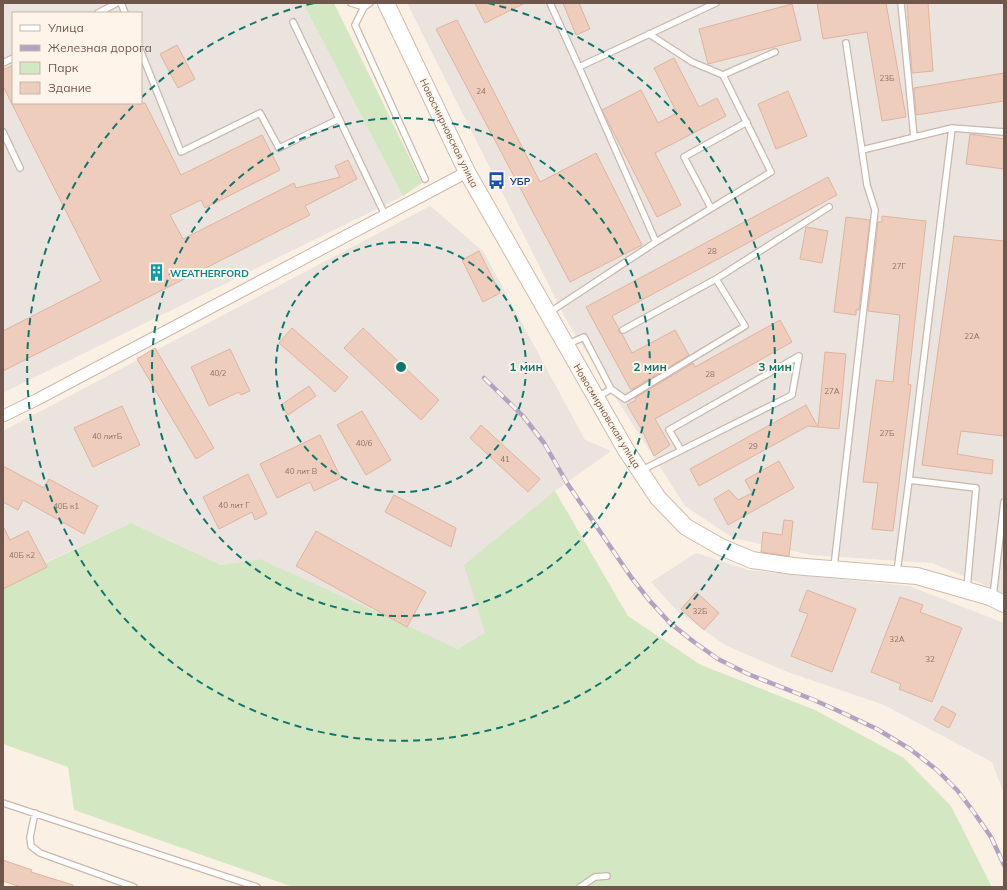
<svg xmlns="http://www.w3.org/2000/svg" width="1007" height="890" font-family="Mulish,sans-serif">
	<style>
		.industrial { fill: #eae3de; fill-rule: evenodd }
		.green { fill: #d4e7c3 }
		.building { fill: #eecdbd; stroke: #e0b39e }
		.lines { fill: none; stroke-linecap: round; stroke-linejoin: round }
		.lane-casing { stroke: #cbb7ab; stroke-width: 8 }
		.street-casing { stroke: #cbb7ab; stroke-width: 13 }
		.secondary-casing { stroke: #d0b9ab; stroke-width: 18 }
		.lane { stroke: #fff; stroke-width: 5.5 }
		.street { stroke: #fff; stroke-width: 11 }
		.secondary { stroke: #fff; stroke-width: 16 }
		.rail-casing { stroke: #b2a3c3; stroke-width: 4.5 }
		.rail { stroke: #fef4e9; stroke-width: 3; stroke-dasharray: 9; stroke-linecap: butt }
		.ring { fill: none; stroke: #0f766e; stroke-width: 2; stroke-dasharray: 7 5 }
		.labels { text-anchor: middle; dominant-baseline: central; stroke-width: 4; stroke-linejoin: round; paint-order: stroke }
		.number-label { font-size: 8px; fill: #907468 }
		.street-label { font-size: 10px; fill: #71564b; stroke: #fef4e9 }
		.transit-label { font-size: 10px; font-weight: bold; fill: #164399; stroke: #fef4e9; text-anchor: start }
		.culture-label { font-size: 10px; font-weight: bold; fill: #0d838f; stroke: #fef4e9; text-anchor: start }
		.centre { fill: #0f766e; stroke: #fef4e9; stroke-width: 2 }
		.ring-label { font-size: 12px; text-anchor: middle; font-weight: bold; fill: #0f766e; stroke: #fef4e9; stroke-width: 4; stroke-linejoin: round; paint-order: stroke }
	</style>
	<rect width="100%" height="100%" fill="#fbf0e4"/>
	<path class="industrial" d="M3 3H303L403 196 3 393ZM13 13H141V103H13Z
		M407 3H1004V593L932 563 811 555 733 538 685 506 568 323Z
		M430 206 483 251 585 440 611 451 555 491 486 633 458 649 407 627 260 559 221 565 131 523 3 582V431Z
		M696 553 748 570 909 586 1004 623V794L992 762 884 705 785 671 725 645 677 611 651 582Z"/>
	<path class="green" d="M303 3H334L422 183 403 196Z
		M555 491 628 616 701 665 815 710 904 758 951 806 992 887H293L74 810 68 767 3 744V583L131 523 221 565 260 559 458 649 485 633 464 565Z"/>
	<path class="building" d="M475 3H525L485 23Z
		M563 3H579L590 29 576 35Z
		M817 3H886L906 117 882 121 867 32 823 39Z
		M907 3H928L933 71 912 73Z
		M792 4 801 40 708 64 699 29Z
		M457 20 540 182 596 153 642 245 570 282 436 29Z
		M177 45 195 79 178 88 160 54Z
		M674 58 699 107 717 98 726 116 655 153 681 205 657 217 602 110 641 90 658 123 677 113 654 68Z
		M13 65V103H145L181 175 262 135 280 170 205 208 201 200 170 215 183 239 294 183 296 188 340 177 335 166 348 160 357 179 305 206 310 215 3 371V331L101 281 3 86V70Z
		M1004 73V101L916 115 914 88Z
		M788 91 807 136 776 149 758 104Z
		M970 134 1004 139V169L966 164Z
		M828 177 837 195 612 316 619 329V332L622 334 632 353 675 330 689 355 631 390 586 307Z
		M882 216 926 221 908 384 911 385 893 531 872 529 878 483 863 482 876 380 893 382 900 315 868 311 878 222H882Z
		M846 217 870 220 859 310H856V315L834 312Z
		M806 227 828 231 822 263 800 259Z
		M954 236 1004 241V436L961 431 957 454 993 460 992 474 922 465Z
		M479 251 500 293 483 302 462 260Z
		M780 320 792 342 655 419 670 445 654 456 642 430 627 405 636 400 635 398 693 363 695 367Z
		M292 328 348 377 335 392 279 343Z
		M363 328 439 400 421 420 344 348Z
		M155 348 214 448 196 459 137 359Z
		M230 349 250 391 241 395 239 392 209 406 191 367Z
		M825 352 846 354 839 429 808 426 699 486 690 469 806 405 818 427Z
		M309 386 316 396 288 415 281 405Z
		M122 406 140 445 93 467 74 428Z
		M362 411 391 460 366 475 337 425Z
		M481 425 540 479 528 492 470 438Z
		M320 435 341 478 314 491 310 482 277 498 260 464Z
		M779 461 794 488 728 525 714 499 729 490 738 500 752 493 745 480Z
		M3 466 44 488 49 479 98 506 84 534 23 500 18 510 3 502Z
		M248 474 267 514 255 520 252 512 219 529 203 497Z
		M394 495 456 528 451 547 385 512Z
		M784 520 793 521 789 556 761 552 763 532 782 535Z
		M3 526 10 540 28 531 47 567 3 589Z
		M316 531 426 592 407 627 296 566Z
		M807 590 856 609 832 672 791 656 808 614 799 611Z
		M696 592 719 613 704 630 681 609Z
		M900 597 923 605 920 612 962 628 932 702 899 689 901 684 871 672Z
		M942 706 956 714 949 728 934 720Z
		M3 860 32 870 31 872 73 885V887H21L3 881Z"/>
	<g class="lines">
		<defs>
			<path id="lane" d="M121 3 125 13
				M351 3 364 7
				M370 3 364 7 355 25 425 179
				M550 3 579 67
				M901 3 914 137
				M98 13 117 3
				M293 22 385 215
				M649 34 692 62 723 75 771 172 656 242
				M141 52 181 152 260 113 279 148 339 119
				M3 63 13 58
				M723 75 775 52
				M3 132 20 168
				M862 150 952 128 1004 132
				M711 208 684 157 747 122
				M550 312 656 242 579 67 716 3
				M623 330 716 279 829 207
				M568 344 584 337 611 389 598 397
				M611 389 625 399 745 326 716 279
				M642 470 792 395 799 356 669 430 681 450
				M909 480 976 488 967 588
				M834 567 875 210 867 185 846 43
				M897 572 909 480 952 128
				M993 597 1004 502
				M3 803 257 887
				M35 813 30 837 31 846 40 853 134 887
				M580 887 595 877 607 876"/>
			<path id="street" d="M3 416 36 400 467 172"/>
			<path id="secondary" d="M386 3 467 172 566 345 626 450 658 498 686 527 721 547 752 560 793 566 917 576 990 597 1004 604"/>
		</defs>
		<use href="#lane" class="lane-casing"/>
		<use href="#street" class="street-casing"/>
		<use href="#secondary" class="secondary-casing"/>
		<use href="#lane" class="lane"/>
		<use href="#street" class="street"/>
		<use href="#secondary" class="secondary"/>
		<defs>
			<path id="rail" d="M484 378 523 416 544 443 567 483 631 577 649 600 670 623 694 642 718 659 748 674 814 700 843 713 877 729 910 749 937 770 957 790 973 811 991 837 1004 865"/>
		</defs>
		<use href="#rail" class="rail-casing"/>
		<use href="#rail" class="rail"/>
	</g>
	<g class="ring">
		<circle cx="401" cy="367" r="125"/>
		<circle cx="401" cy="367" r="249"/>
		<path d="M141 98A374 374 0 0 1 314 3M488 3A374 374 0 1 1 134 105"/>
	</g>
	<defs>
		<symbol id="bus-bare" viewBox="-9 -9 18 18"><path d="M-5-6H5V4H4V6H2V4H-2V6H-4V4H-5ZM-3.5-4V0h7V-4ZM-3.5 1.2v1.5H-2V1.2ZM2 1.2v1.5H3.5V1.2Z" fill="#1a4fb4" stroke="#fef4e9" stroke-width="2.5" paint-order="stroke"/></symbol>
		<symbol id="building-bare" viewBox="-9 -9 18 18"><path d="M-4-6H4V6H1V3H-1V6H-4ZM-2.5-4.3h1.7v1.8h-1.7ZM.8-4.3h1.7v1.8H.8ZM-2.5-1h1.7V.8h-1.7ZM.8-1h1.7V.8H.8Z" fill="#0f9aa8" stroke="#fef4e9" stroke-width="2.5" paint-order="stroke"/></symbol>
	</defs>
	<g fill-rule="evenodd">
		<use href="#bus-bare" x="484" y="168" width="25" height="25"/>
		<use href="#building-bare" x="144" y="260" width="25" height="25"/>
	</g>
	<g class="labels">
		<g class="number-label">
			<text x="887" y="78">23Б</text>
			<text x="481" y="91">24</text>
			<text x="712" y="251">28</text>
			<text x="899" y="266">27Г</text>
			<text x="972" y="336">22А</text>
			<text x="218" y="373">40/2</text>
			<text x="710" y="374">28</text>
			<text x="832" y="391">27А</text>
			<text x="887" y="433">27Б</text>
			<text x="107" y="436">40 литБ</text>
			<text x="364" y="443">40/6</text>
			<text x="753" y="446">29</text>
			<text x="505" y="459">41</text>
			<text x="301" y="471">40 лит В</text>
			<text x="234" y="505">40 лит Г</text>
			<text x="66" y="506">40Б к1</text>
			<text x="22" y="555">40Б к2</text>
			<text x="700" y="611">32Б</text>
			<text x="897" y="639">32А</text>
			<text x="930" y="659">32</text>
		</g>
		<g class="street-label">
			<text transform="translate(449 133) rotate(64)">Новосмирновская улица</text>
			<text transform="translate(607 416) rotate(59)">Новосмирновская улица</text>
		</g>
		<g class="transit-label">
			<text x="510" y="181">УБР</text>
		</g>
		<g class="culture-label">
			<text x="170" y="273">WEATHERFORD</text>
		</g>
	</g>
	<circle cx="401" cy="367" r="6" class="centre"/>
	<g class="ring-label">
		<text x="526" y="371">1 мин</text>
		<text x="650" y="371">2 мин</text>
		<text x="775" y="371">3 мин</text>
	</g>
	<rect width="1007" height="890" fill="none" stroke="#71564b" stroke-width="8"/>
	<rect x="12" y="12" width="130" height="92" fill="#fef4e9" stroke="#c6b5aa"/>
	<rect x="20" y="25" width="20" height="6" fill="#ffffff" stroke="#c6b5aa"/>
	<text x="48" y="32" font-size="12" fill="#71564b">Улица</text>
	<rect x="20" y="45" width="20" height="6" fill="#b2a3c3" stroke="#c6b5aa"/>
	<text x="48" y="52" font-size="12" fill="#71564b">Железная дорога</text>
	<rect x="20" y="62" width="20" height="12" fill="#d4e7c3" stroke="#c6b5aa"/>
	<text x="48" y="72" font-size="12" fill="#71564b">Парк</text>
	<rect x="20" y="82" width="20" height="12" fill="#eecdbd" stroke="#c6b5aa"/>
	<text x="48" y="92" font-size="12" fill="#71564b">Здание</text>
</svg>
